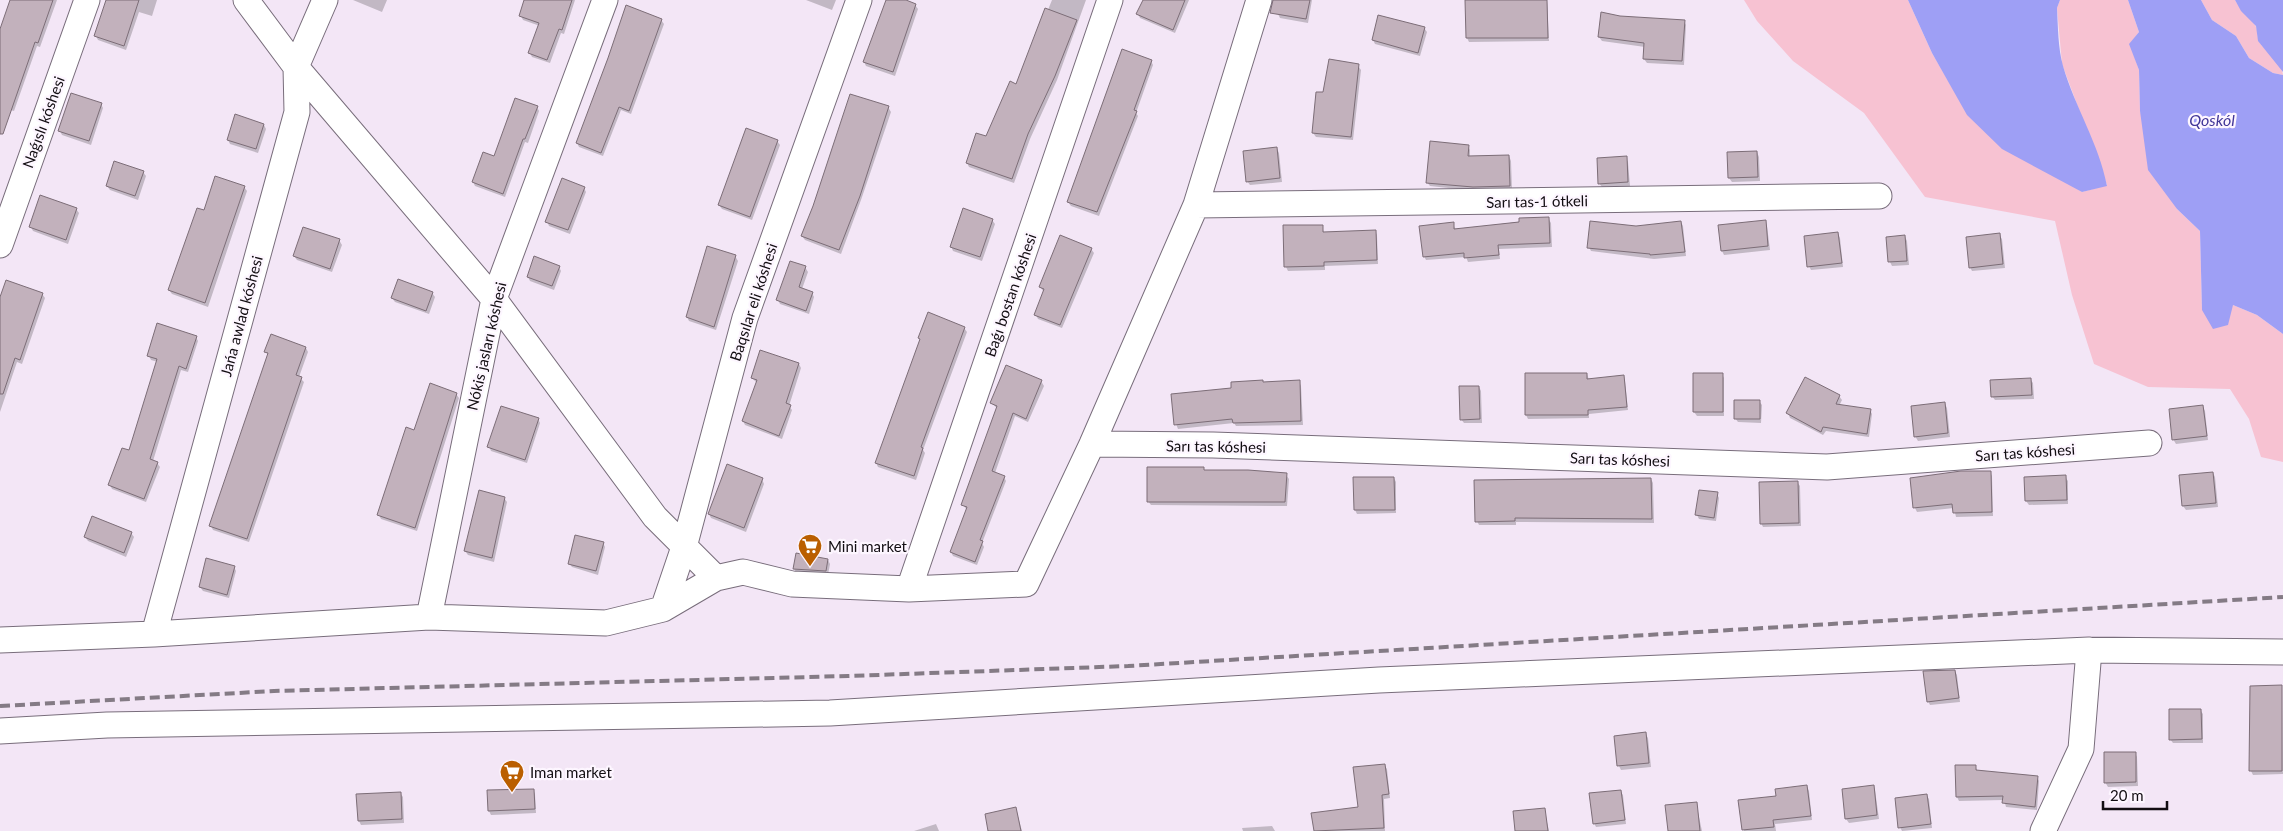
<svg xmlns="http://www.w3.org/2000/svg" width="2283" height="831" font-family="Lato,sans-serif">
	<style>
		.green { fill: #f7c2d2 }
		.water { fill: #9e9ff5 }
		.shadow { fill: #0003 }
		.building { fill: #c2b1bc; stroke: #7c6d77 }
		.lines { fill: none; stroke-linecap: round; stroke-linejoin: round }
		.street-casing { stroke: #786d7b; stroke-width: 27 }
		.street { stroke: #fff; stroke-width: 25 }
		.rail { stroke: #847b85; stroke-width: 4; stroke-dasharray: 10 5; stroke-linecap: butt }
		.labels { text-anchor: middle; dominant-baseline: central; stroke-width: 4.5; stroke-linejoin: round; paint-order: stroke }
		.street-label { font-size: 15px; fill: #120d12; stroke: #fdf6ff }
		.poi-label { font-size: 15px; fill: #120d12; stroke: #fdf6ff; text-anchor: start }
		.water-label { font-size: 16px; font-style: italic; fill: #413698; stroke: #fdf6ff }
	</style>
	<rect width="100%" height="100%" fill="#f3e6f6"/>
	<path class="green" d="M1744 0H1908L1932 53 1968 115 2082 192 2107 185 2062 64 2057 8 2060 0H2128L2139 32 2130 44 2139 70 2140 111 2177 209 2200 231 2202 310 2233 305 2257 315 2283 334V462L2261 457 2249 419 2230 389 2148 387 2094 364 2072 295 2055 221 1925 197 1864 113 1793 61 1757 21Z
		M2201 0H2235C2241 11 2249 15 2255 25 2259 30 2256 38 2260 43 2267 53 2282 63 2283 75L2273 73 2249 58 2236 36 2212 20Z"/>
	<path class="water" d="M1908 0H2060L2057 8C2058 27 2058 48 2063 66 2075 107 2099 144 2107 186L2082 192 2002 149 1967 115 1932 53Z
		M2128 0H2201L2212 20 2236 36 2249 58 2273 73 2283 75V334L2257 315 2233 305 2228 325 2213 329 2202 310 2200 231 2177 209 2148 170 2140 111 2139 70 2129 44 2139 32Z
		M2235 0H2283V72L2258 41 2256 26 2241 11Z"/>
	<path class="shadow" d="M12 0H57L40 47 37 46 14 111 0 107V33Z
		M113 0H157L152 16 139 12 126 50 98 40 96 36Z
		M353 0H387L382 12Z
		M526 0H575L564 34 561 33 550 63 532 57 530 53 540 26 523 20 521 16Z
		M806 0H836L832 10Z
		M887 0H902L915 5 918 9 895 76 866 66 864 62Z
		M1052 0H1086L1057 80 1030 139 1014 183 969 167 967 163 987 138 1017 85Z
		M1144 0H1189L1175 33 1140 18 1138 14Z
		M1280 0H1312L1308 23 1280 18 1278 14Z
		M1466 0H1547L1549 41 1469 42 1467 38Z
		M661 20 664 24 631 114 621 110 603 156 579 147 577 143Z
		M1684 21 1686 25 1684 65 1647 63 1644 59 1645 47 1602 41 1599 37Z
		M1424 28 1427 32 1420 56 1375 44 1373 40Z
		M1151 61 1153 65 1136 113 1138 116 1099 216 1071 206 1068 202Z
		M1358 66 1361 70 1353 140 1316 137 1313 133 1324 94Z
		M101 104 103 108 91 145 62 135 60 131Z
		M537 107 539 111 528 143 525 142 505 197 475 186 473 182Z
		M888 107 891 112 861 200 841 254 805 240 802 236Z
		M264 125 266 129 258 153 230 144 228 140Z
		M777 141 780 145 752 220 722 209 719 205Z
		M1468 146 1470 150V157L1509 156 1511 161 1512 190 1476 191 1430 186 1427 182Z
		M1277 149 1279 153 1282 182 1250 185 1247 181Z
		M1757 152 1759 157 1760 181 1732 182 1729 178Z
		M1626 158 1628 162 1630 186 1602 187 1599 183Z
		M143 172 146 176 138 200 110 190 107 186Z
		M244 187 247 191 208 307 172 294 169 290 205 212Z
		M584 188 586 192 570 234 549 226 547 221Z
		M76 209 79 213 68 244 33 231 31 227Z
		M1548 218 1551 223 1552 247 1499 249 1500 259 1468 262 1466 257 1426 260 1424 256 1453 224 1456 230Z
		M992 220 995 224 982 261 953 251 951 246Z
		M1765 221 1767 226 1770 250 1724 255 1722 251Z
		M1681 222 1683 226 1686 256 1654 259 1591 251 1589 247 1636 227Z
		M1322 226 1324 233 1375 231 1377 235 1378 264 1325 266V270L1288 271 1286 267Z
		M1838 234 1840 238 1843 267 1811 270 1809 266Z
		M1999 235 2002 239 2005 268 1972 271 1970 267Z
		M1905 237 1907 241 1909 265 1892 266 1890 262 1888 238Z
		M339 240 342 245 332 272 297 260 294 256Z
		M1091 249 1094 253 1062 328 1038 319 1036 315 1044 292 1040 287Z
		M735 256 738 261 716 330 689 321 687 317Z
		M559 267 561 271 554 290 530 281 528 277Z
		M805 267 808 272 802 289 812 293 814 297 809 314 780 304 778 300Z
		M432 293 435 297 429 314 395 302 392 298Z
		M42 294 45 298 22 364 17 362 0 412V301Z
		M964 328 967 332 923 450 925 453 916 480 878 467 876 463Z
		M196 337 198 341 188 372 181 370 153 461 157 463 160 467 146 502 112 489 110 485 130 452 158 362 151 360 149 356Z
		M306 348 308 352 299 377 304 382 249 542 213 530 211 526 269 357 266 352Z
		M799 364 801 368 789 406 792 410 782 439 745 425 743 421 757 383 752 378Z
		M1587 374 1589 380 1623 377 1625 381 1628 410 1589 414V418L1528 419 1526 415Z
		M1722 374 1724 378V416H1697L1694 412Z
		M2030 379 2033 383 2034 399 1995 400 1992 396Z
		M1041 381 1044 386 1028 422 1015 416 995 473 1004 477 1006 481 982 543 984 547 977 565 953 556 951 552 967 510 963 505 997 408 991 403Z
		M1299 382 1301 386 1303 425 1236 426 1234 423 1178 429 1176 424Z
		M1479 387 1481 391 1482 423H1464L1461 419Z
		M456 394 459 398 417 531 381 519 379 515 415 432Z
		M1839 396 1842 400 1839 406 1870 410 1872 414 1869 437 1826 431 1823 435 1790 418 1788 413Z
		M1759 401 1762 405 1761 423 1738 422 1735 418Z
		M1945 404 1947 408 1950 437 1918 441 1915 436Z
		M2203 407 2205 411 2208 440 2176 444 2173 439Z
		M538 419 540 423 527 463 491 451 489 446Z
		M1205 471 1286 475 1289 479 1287 506 1151 505 1148 501Z
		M1990 472 1992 476 1993 516 1956 517 1954 508 1917 512 1915 508Z
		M2213 473 2215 477 2218 507 2186 510 2183 506Z
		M2065 477 2068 481V504L2029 505 2026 501Z
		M1394 478 1396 482V513L1357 514 1355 510Z
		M762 479 764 484 746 532 711 518 709 514Z
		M1651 479 1653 483 1654 523 1516 522V525H1479L1477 521Z
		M1797 482 1800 486 1801 526 1763 527 1761 523Z
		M1717 494 1719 498 1716 521 1699 519 1697 515Z
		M504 498 507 502 494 562 468 555 465 551Z
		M131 533 134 537 126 557 88 541 85 537Z
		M603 543 605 547 598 575 572 567 569 563Z
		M828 560 830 564 828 575 797 573 794 569Z
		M234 567 236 571 229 598 203 591 200 587Z
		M1955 671 1957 675 1960 702 1930 705 1928 701Z
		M2282 687 2283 774 2253 775 2251 771Z
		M2200 710 2203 714V743H2173L2170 739Z
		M1645 733 1648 738 1651 767 1621 770 1619 766Z
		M2135 753 2137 757 2138 786 2108 787 2105 782Z
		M1384 765 1387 769 1390 798 1384 799 1385 831H1315L1313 814 1359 808Z
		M1975 766 1978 772 2037 777 2039 781 2037 810 2006 807 2004 800 1959 801 1957 797Z
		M1873 786 1875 790 1879 819 1849 823 1846 819Z
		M1807 787 1809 791 1812 820 1775 824 1776 831H1744L1740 801 1777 797Z
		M533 790 535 794 536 813 491 815 489 811Z
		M1620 791 1623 795 1626 824 1596 827 1594 823Z
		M400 793 403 797 404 823 361 825 359 821Z
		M1926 795 1929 799 1932 828 1902 831 1900 827Z
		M1696 803 1702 831H1669Z
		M1016 809 1022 831H990Z
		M1544 809 1549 831H1517Z
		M936 824 939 831H914Z
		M1272 826 1275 831H1243L1242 828Z"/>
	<path class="building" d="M10 0H53L38 43 35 42 3 134H0V29Z
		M106 0H139L124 46 94 36Z
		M524 0H572L562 30 559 29 547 60 528 53 539 23 519 16Z
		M886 0H906L916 4 893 72 863 62Z
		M1143 0H1185L1173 30 1136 14Z
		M1273 0H1310L1306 19 1270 13Z
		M1465 0H1547L1548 38H1466Z
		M626 5 662 19 629 111 619 107 601 153 576 143 608 58Z
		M1045 8 1077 20 1055 76 1028 134 1012 179 966 163 976 133 986 136 1010 81 1016 84Z
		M1601 12 1620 16 1685 20 1682 61 1643 59 1644 43 1598 37Z
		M1378 15 1425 27 1418 53 1372 40Z
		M1122 49 1152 60 1134 110 1137 111 1097 212 1067 202Z
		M1329 59 1359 64 1351 137 1312 133 1316 92H1323Z
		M71 93 102 103 89 141 58 131Z
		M850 94 889 106 860 196 839 250 801 236 813 206Z
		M515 98 538 106 525 139H523L503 194 472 182 483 152 494 156Z
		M235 114 264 124 256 149 227 140Z
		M746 128 778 140 750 217 718 205Z
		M1430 141 1469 145 1468 156 1509 155 1510 186 1473 187 1426 183Z
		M1277 147 1280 178 1246 182 1243 151Z
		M1757 151 1758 177 1728 178 1727 152Z
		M1627 156 1628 182 1598 184 1597 158Z
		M114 161 144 171 135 196 106 186Z
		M215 176 245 186 205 303 168 290 197 208 204 210Z
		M562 178 585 187 568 230 545 222Z
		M40 195 77 208 66 240 29 227Z
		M963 208 993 219 980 257 950 247Z
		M1549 217 1550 243 1498 245 1499 255 1464 258V253L1423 257 1419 226 1454 222V229L1519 222V218Z
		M1766 220 1768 246 1721 251 1718 225Z
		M1590 221 1636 226 1681 221 1685 252 1650 255V254L1587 248Z
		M1283 225H1323V232L1376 230 1377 260 1324 262V266L1284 267Z
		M303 227 340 239 330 269 293 256Z
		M1838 232 1842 263 1807 267 1804 236Z
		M2000 233 2003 264 1969 268 1966 237Z
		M1060 235 1092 248 1060 325 1034 315 1044 289 1039 287Z
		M1905 235 1907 261 1888 262 1886 237Z
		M707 246 736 255 714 327 686 317Z
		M534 256 560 266 552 286 527 277Z
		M790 261 806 266 799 287 813 292 806 311 776 300Z
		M398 279 433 292 426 311 391 298Z
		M6 280 43 293 20 360 15 358 3 394H0V297Z
		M928 312 965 327 921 447 923 448 914 476 875 463 920 339 918 338Z
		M157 323 197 336 186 369 179 366 150 459 158 462 144 499 108 485 122 448 129 450 157 359 147 356Z
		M271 334 306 347 296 375 302 377 247 539 209 526 268 353 264 352Z
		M760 350 799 363 786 403 791 405 779 436 742 421 757 380 751 378Z
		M1006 365 1042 380 1026 419 1013 413 992 471 1005 476 980 540 983 541 975 562 950 552 967 507 961 505 997 406 990 403Z
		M1525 373H1587V379L1624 375 1627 407 1588 410V415H1525Z
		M1693 373H1723V412H1693Z
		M1805 377 1840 395 1836 404 1871 409 1867 434 1823 427 1821 432 1786 413Z
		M2031 378 2032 395 1991 397 1990 380Z
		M1263 380V382L1300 380 1301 421 1233 423 1232 419 1174 425 1171 394 1231 388V382Z
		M430 383 457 393 415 528 377 515 406 427 414 430Z
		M1459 386H1479L1480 419 1460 420Z
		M1734 400H1760V419H1734Z
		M1945 402 1948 433 1914 437 1911 406Z
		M2203 405 2207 436 2172 440 2169 409Z
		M501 406 539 418 525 460 487 447Z
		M727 464 763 478 744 528 708 514Z
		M1147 467H1204V470H1248L1287 473 1285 502H1147Z
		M1961 471H1991L1992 512 1953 513 1952 504 1913 508 1910 478Z
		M2213 472 2216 503 2182 506 2179 475Z
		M2066 475 2067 500 2025 501 2024 477Z
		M1353 477H1394L1395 510H1354Z
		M1651 478 1652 519 1515 518V521L1475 522 1474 480Z
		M1798 481 1799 523 1760 524 1759 482Z
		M479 490 505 497 492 558 464 551Z
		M1699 490 1718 492 1714 518 1695 515Z
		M92 516 132 532 124 553 84 537Z
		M575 535 604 542 596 571 568 564Z
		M796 553 828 559 826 571 793 569Z
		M206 558 235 566 227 595 199 587Z
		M1955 670 1959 698 1927 702 1923 671Z
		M2282 685V771H2249L2250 686Z
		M2169 709H2201L2202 739 2169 740Z
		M1646 732 1649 763 1617 766 1614 736Z
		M2104 752H2136V782L2104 783Z
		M1385 764 1389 794 1382 795 1384 828 1314 831 1311 813 1358 807 1353 767Z
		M1955 765H1976V770L2038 776 2035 807 2002 803 2003 796 1956 797Z
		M1807 785 1811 816 1773 820 1774 827 1742 830 1738 800 1776 796 1775 789Z
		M1874 785 1877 815 1845 819 1842 789Z
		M534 789 535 809 488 811 487 790Z
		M1621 790 1625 820 1593 824 1589 793Z
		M401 792 402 819 358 821 356 794Z
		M1927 794 1931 824 1898 828 1895 798Z
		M1697 802 1700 831H1668L1665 805Z
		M1016 807 1021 831H988L985 814Z
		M1545 808 1548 831H1515L1513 811Z"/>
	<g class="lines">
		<defs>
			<path id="street" d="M246 0 296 67 494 299 655 517 716 578
				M1196 205 1879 196
				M0 245 87 0
				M1092 444 1213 445 1827 467 2149 443
				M909 589 1110 0
				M663 609 684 547 745 318 859 0
				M429 617 494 299 605 0
				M154 634 297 112 296 67 325 0
				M0 640 154 634 429 617 606 623 663 609 716 578 743 572 792 584 909 589 1026 584 1092 444 1196 205 1259 0
				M0 731 107 725 830 713 1379 680 2089 650 2283 652
				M2043 831 2081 749 2089 650"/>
		</defs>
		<use href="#street" class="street-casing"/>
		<use href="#street" class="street"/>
		<path class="rail" d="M0 706 274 691 848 676 1128 666 2283 597"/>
	</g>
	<defs>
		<symbol id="supermarket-pin" viewBox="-11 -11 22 30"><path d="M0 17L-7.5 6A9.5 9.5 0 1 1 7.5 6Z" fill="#ba5f00" stroke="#fdf6ff"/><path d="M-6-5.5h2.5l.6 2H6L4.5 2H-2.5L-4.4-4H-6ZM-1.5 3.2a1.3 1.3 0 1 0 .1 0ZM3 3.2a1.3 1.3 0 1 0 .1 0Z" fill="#fff"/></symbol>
	</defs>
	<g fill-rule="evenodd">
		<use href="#supermarket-pin" x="796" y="532" width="28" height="38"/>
		<use href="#supermarket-pin" x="498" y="758" width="28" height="38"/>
	</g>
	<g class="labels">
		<g class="street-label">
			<text transform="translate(43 122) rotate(-70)">Naǵıslı kóshesi</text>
			<text transform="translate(1537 201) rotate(-1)">Sarı tas-1 ótkeli</text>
			<text transform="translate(1010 295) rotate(-71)">Baǵı bostan kóshesi</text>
			<text transform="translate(753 302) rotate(-72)">Baqsılar eli kóshesi</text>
			<text transform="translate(241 316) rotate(-75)">Jańa awlad kóshesi</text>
			<text transform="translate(486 346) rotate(-77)">Nókis jasları kóshesi</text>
			<text transform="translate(1216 446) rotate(1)">Sarı tas kóshesi</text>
			<text transform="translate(2025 452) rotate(-4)">Sarı tas kóshesi</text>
			<text transform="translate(1620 459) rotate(2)">Sarı tas kóshesi</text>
		</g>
		<g class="poi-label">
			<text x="828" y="546">Mini market</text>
			<text x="530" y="772">Iman market</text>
		</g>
		<g class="water-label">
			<text x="2212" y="119">Qoskól</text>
		</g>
	</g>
	<path d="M2103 801v8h64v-8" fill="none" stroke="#120d12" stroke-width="2.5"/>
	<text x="2110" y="801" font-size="15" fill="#120d12" stroke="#fdf6ff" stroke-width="4" paint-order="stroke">20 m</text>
</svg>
